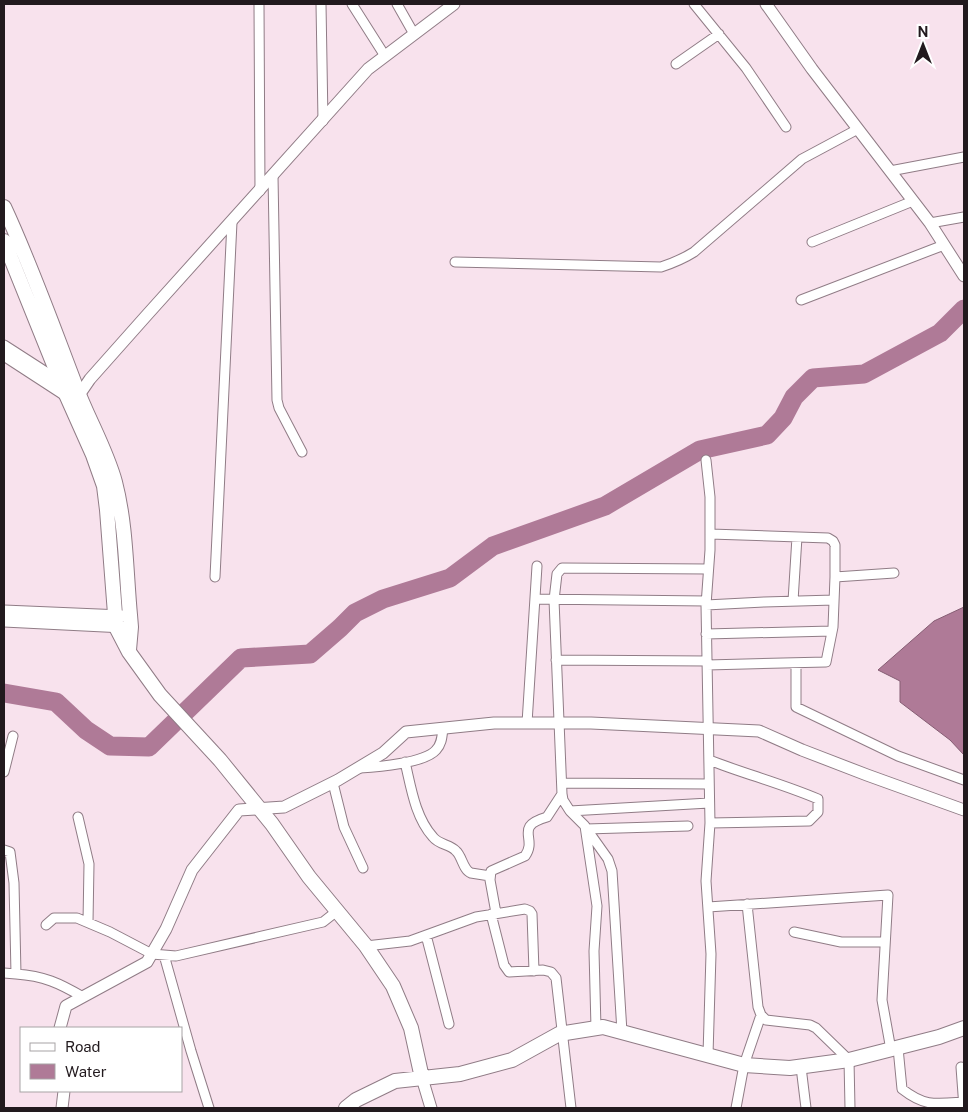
<svg xmlns="http://www.w3.org/2000/svg" width="968" height="1112" font-family="'Public Sans',sans-serif">
	<style>
		.water { fill: #af7a97; stroke: #855d73 }
		.lines { fill: none; stroke-linecap: round; stroke-linejoin: round }
		.river { stroke: #af7a97; stroke-width: 19 }
		.minor-casing { stroke: #907c86; stroke-width: 11 }
		.tertiary-casing { stroke: #907c86; stroke-width: 13 }
		.secondary-casing { stroke: #907c86; stroke-width: 16 }
		.minor { stroke: #fff; stroke-width: 9 }
		.tertiary { stroke: #fff; stroke-width: 11 }
		.secondary { stroke: #fff; stroke-width: 14 }
	</style>
	<rect width="100%" height="100%" fill="#f8e2ed"/>
	<path class="water" d="M964 607V755L950 740 900 702V681L878 670 934 621Z"/>
	<g class="lines">
		<path class="river" d="M4 693 56 702 86 730 110 746 149 747 241 658 310 654 340 628 355 613 383 599 450 578 493 546 605 506 700 450 767 435 783 418 794 397 813 378 864 374 940 333 964 309"/>
		<defs>
			<path id="minor" d="M259 4 260 191
				M321 4 323 121
				M352 4 385 56
				M397 4 414 34
				M694 4 746 68 786 127
				M676 64 719 34
				M890 171 964 157
				M273 176 277 400 279 408 302 452
				M930 223 964 217
				M812 242 913 201
				M455 262 661 267C673 263 683 259 694 252L802 159 858 129
				M801 300 944 245
				M706 460 710 497V550L706 605 710 823 706 881 711 954 708 1055
				M215 577 232 222
				M835 577 894 573
				M535 599 706 601
				M793 601 797 537
				M706 605 764 602 834 600
				M706 634 832 631
				M556 660 707 661
				M796 663V707L898 756 964 780
				M707 665 826 662 833 627 835 577V545L833 541 828 538 710 534
				M527 723 537 566
				M709 760C745 774 783 784 818 799V812L809 821 710 823
				M405 762C411 787 415 817 433 837 439 845 450 844 456 851 462 856 463 870 471 873 477 874 484 875 490 876
				M360 768C377 767 425 763 436 750 442 744 442 736 443 728
				M4 772 13 736
				M333 783 344 827 363 868
				M562 783 709 784
				M570 811 563 800 562 794 554 600 557 574 562 568 708 569
				M78 817 89 864 88 922
				M586 828 608 859 612 871 622 1032
				M586 829 688 826
				M4 850 10 852 14 883 16 974C44 976 59 983 83 997
				M747 904 758 1007 761 1015 766 1020 810 1025 816 1028 849 1060 850 1108
				M708 907 888 895 882 1000 891 1050
				M496 913 490 880 491 871 525 856C538 838 513 827 547 817L562 794
				M491 914 504 965 509 972 543 970 551 972 556 978 571 1108
				M46 925 54 918H77L110 932 152 954 176 956 323 922 337 911
				M794 932 841 942H885
				M426 935 449 1024
				M366 946 410 941 476 917 525 909 530 911 532 914 534 971
				M164 955 191 1051 209 1108
				M4 973 16 974
				M596 1028 594 951 597 906 585 826 570 811 709 803
				M898 1048 902 1089C925 1107 936 1104 964 1102
				M801 1067 806 1108
				M961 1067 964 1108
				M736 1108 744 1065 761 1015"/>
			<path id="tertiary" d="M766 4 812 69 930 223 964 276
				M4 346 49 375 65 380
				M4 355 67 396 79 395 90 379 146 316 368 69 454 4
				M4 611 122 616
				M4 621 124 627
				M60 1028 66 1006 147 962 166 929 192 870 239 810 284 807 338 780 383 753 406 732 494 723H591L759 731 802 750 867 775 964 810
				M422 1078 431 1108
				M62 1108 64 1091"/>
			<path id="secondary" d="M4 207C31 265 53 327 76 387 88 419 106 449 115 482 126 524 126 572 130 615L131 627 129 650
				M4 241 64 390 93 455 104 486 107 510 116 627 129 652 160 695 220 760 272 824 309 877 366 946 393 986 411 1028 422 1078
				M346 1108 356 1100 395 1081 460 1074 512 1060 559 1034 603 1027 744 1065 790 1068 849 1060 939 1037 964 1028"/>
		</defs>
		<use href="#minor" class="minor-casing"/>
		<use href="#tertiary" class="tertiary-casing"/>
		<use href="#secondary" class="secondary-casing"/>
		<use href="#minor" class="minor"/>
		<use href="#tertiary" class="tertiary"/>
		<use href="#secondary" class="secondary"/>
	</g>
	<rect width="968" height="1112" fill="none" stroke="#221a1e" stroke-width="10"/>
	<rect x="20" y="1027" width="162" height="65" fill="#ffffff" stroke="#a7a3a5"/>
	<rect x="30" y="1043" width="25" height="8" fill="#ffffff" stroke="#a7a3a5"/>
	<text x="65" y="1052" font-size="15" fill="#221a1e">Road</text>
	<rect x="30" y="1064" width="25" height="15" fill="#af7a97" stroke="#a7a3a5"/>
	<text x="65" y="1077" font-size="15" fill="#221a1e">Water</text>
	<g transform="translate(923 45)" stroke="#ffffff" stroke-width="4" paint-order="stroke">
	<path d="M0-4L9 19L0 12L-9 19Z" fill="#221a1e"/>
	<text y="-8" font-size="14" font-weight="bold" text-anchor="middle" fill="#221a1e">N</text>
	</g>
</svg>
